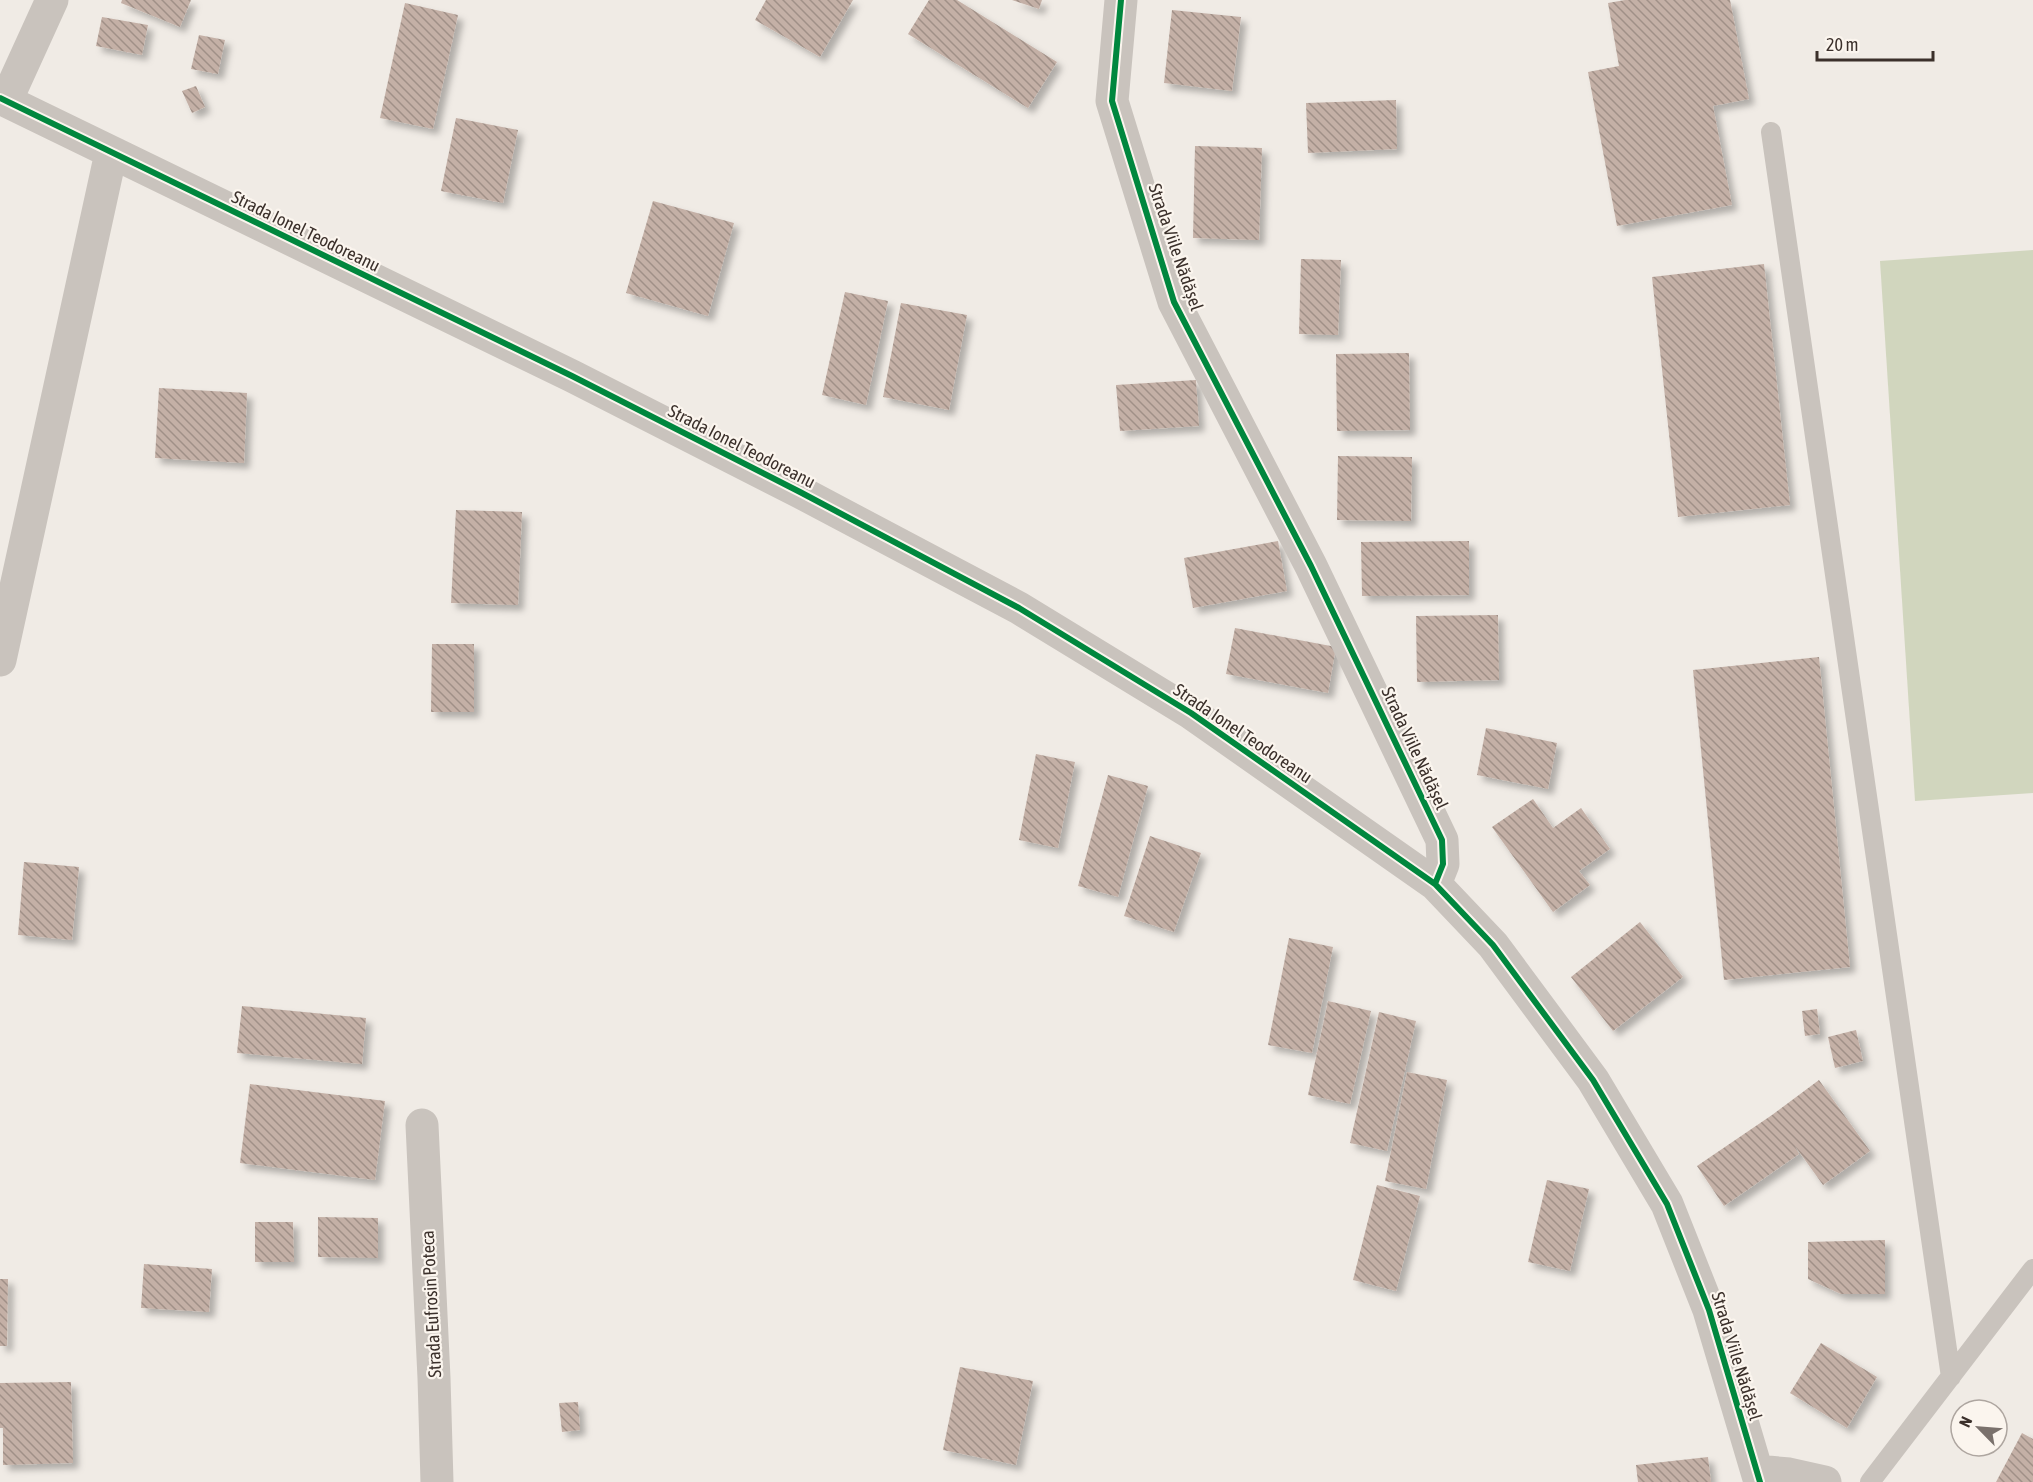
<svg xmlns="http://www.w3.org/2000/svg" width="2033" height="1482" font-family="'Asap Condensed',sans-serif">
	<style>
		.green { fill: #d1d6be }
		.building { fill: url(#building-back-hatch); filter: url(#shadow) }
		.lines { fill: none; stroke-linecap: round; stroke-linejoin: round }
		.service { stroke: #c9c3bd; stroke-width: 20 }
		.minor { stroke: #c9c3bd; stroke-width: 33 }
		.cycleway-casing { stroke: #fbf5ee; stroke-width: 10 }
		.cycleway { stroke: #00873e; stroke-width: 6 }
		.labels { text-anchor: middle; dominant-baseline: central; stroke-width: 4.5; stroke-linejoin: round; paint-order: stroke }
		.street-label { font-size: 18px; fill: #3b302b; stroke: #fbf5ee }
	</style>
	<defs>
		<pattern id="building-back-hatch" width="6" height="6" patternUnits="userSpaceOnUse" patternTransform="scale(1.5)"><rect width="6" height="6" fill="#c4b0a6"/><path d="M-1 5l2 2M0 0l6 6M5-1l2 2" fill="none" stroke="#a09087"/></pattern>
		<filter id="shadow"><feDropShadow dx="5.5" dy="5.5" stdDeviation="3" flood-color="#0004"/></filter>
	</defs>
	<rect width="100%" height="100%" fill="#f0ebe5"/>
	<path class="green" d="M2033 250V793L1915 801 1880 261Z"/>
	<path class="building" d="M122 0H191L180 27 121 3Z
		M766 0H853L820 57 755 20Z
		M929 0H957L1057 62 1028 108 908 34Z
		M1012 0H1042L1039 9Z
		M1625 0H1730L1749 99 1713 106 1732 205 1617 226 1588 72 1619 66 1608 3Z
		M405 3 458 15 433 129 380 118Z
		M1172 10 1241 17 1232 91 1164 83Z
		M102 17 148 25 142 55 96 46Z
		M199 35 225 40 218 74 191 69Z
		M196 86 205 107 192 113 182 91Z
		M1396 100 1397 149 1308 153 1306 103Z
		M456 118 518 130 503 203 441 191Z
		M1195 146 1262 148 1259 240 1193 238Z
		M653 201 734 223 708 316 626 293Z
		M1301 259 1341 260 1338 335 1299 334Z
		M1764 264 1790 505 1678 517 1652 277Z
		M845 292 888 301 866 405 822 395Z
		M901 303 967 315 949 410 883 397Z
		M1409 353 1410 430 1337 431 1336 354Z
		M1196 380 1199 426 1120 431 1116 385Z
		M159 388 247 393 244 463 155 458Z
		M1338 456 1412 457 1411 521 1337 520Z
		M456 510 522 512 518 605 451 603Z
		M1278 541 1287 591 1193 608 1184 558Z
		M1469 541V595L1362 596 1361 542Z
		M1498 615 1499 680 1417 682 1416 616Z
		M1235 628 1336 647 1328 693 1226 674Z
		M432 644H474V712H431Z
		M1819 657 1850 967 1724 980 1693 670Z
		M1486 728 1557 743 1548 789 1477 775Z
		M1036 754 1075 762 1058 848 1019 840Z
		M1108 775 1148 786 1118 897 1078 886Z
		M1533 799 1553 828 1581 808 1610 849 1579 871 1590 885 1553 912 1492 827Z
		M1150 836 1201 853 1174 932 1124 916Z
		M24 862 79 867 72 940 18 935Z
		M1640 922 1683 977 1613 1031 1571 977Z
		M1289 938 1333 947 1312 1053 1268 1045Z
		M1328 1001 1371 1011 1350 1104 1308 1095Z
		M242 1006 366 1018 362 1064 237 1053Z
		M1817 1009 1820 1034 1805 1036 1802 1011Z
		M1379 1012 1416 1021 1387 1151 1350 1143Z
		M1856 1030 1863 1061 1835 1068 1828 1037Z
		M1407 1072 1447 1080 1426 1189 1385 1181Z
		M1819 1080 1870 1151 1823 1185 1795 1146 1799 1154 1724 1206 1697 1166 1772 1115Z
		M250 1084 385 1101 375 1180 240 1163Z
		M1547 1180 1589 1189 1570 1271 1528 1262Z
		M1377 1185 1420 1196 1396 1291 1353 1280Z
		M318 1217 378 1218V1258L318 1257Z
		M255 1222H293L294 1262H255Z
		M1885 1240V1294H1841L1808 1279V1242Z
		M144 1264 212 1269 209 1312 141 1308Z
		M0 1279H8L7 1346H0Z
		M1821 1343 1877 1377 1847 1428 1790 1393Z
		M960 1367 1033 1381 1016 1465 943 1450Z
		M71 1382 73 1463 3 1465V1428H0V1383Z
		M578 1402 580 1430 562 1432 559 1403Z
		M2022 1433 2033 1439V1482H1996Z
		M1708 1457 1711 1482H1638L1636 1465Z"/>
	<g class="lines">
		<path class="service" d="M1771 132 1951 1377
			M1870 1482 2033 1269"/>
		<path class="minor" d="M1121 0 1112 101 1174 302 1311 566 1442 840 1443 864 1435 884
			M0 98 572 376 800 492 1019 608 1191 713 1435 884 1493 945 1593 1080 1667 1204 1709 1310 1760 1482
			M6 101 52 0
			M0 660 111 153
			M422 1125 434 1378 437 1482
			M1757 1471 1789 1474 1825 1482"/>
		<defs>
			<path id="cycleway" d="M1121 0 1112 101 1174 302 1311 566 1442 840 1443 864 1435 884
				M0 98 572 376 800 492 1019 608 1191 713 1435 884 1493 945 1593 1080 1667 1204 1709 1310 1760 1482"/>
		</defs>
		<use href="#cycleway" class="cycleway-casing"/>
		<use href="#cycleway" class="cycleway"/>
	</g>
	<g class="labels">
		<g class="street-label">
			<text transform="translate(306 231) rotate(26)">Strada Ionel Teodoreanu</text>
			<text transform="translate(1176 247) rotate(71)">Strada Viile Nădășel</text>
			<text transform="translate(742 446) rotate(27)">Strada Ionel Teodoreanu</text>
			<text transform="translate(1243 733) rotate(34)">Strada Ionel Teodoreanu</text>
			<text transform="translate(1415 748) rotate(65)">Strada Viile Nădășel</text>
			<text transform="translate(431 1304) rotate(-93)">Strada Eufrosin Poteca</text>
			<text transform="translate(1737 1356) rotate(73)">Strada Viile Nădășel</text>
		</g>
	</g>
	<g transform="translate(1979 1428) rotate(295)"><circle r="28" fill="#fbf5ee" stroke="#aea6a0" stroke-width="1.5"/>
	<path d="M0-4.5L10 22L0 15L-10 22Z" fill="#7a716c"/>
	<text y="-9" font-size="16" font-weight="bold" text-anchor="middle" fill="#3b302b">N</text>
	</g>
	<path d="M1817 51v9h116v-9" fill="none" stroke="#3b302b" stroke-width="3"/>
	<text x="1826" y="51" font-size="18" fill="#3b302b" stroke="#fbf5ee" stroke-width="4.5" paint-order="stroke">20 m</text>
</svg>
